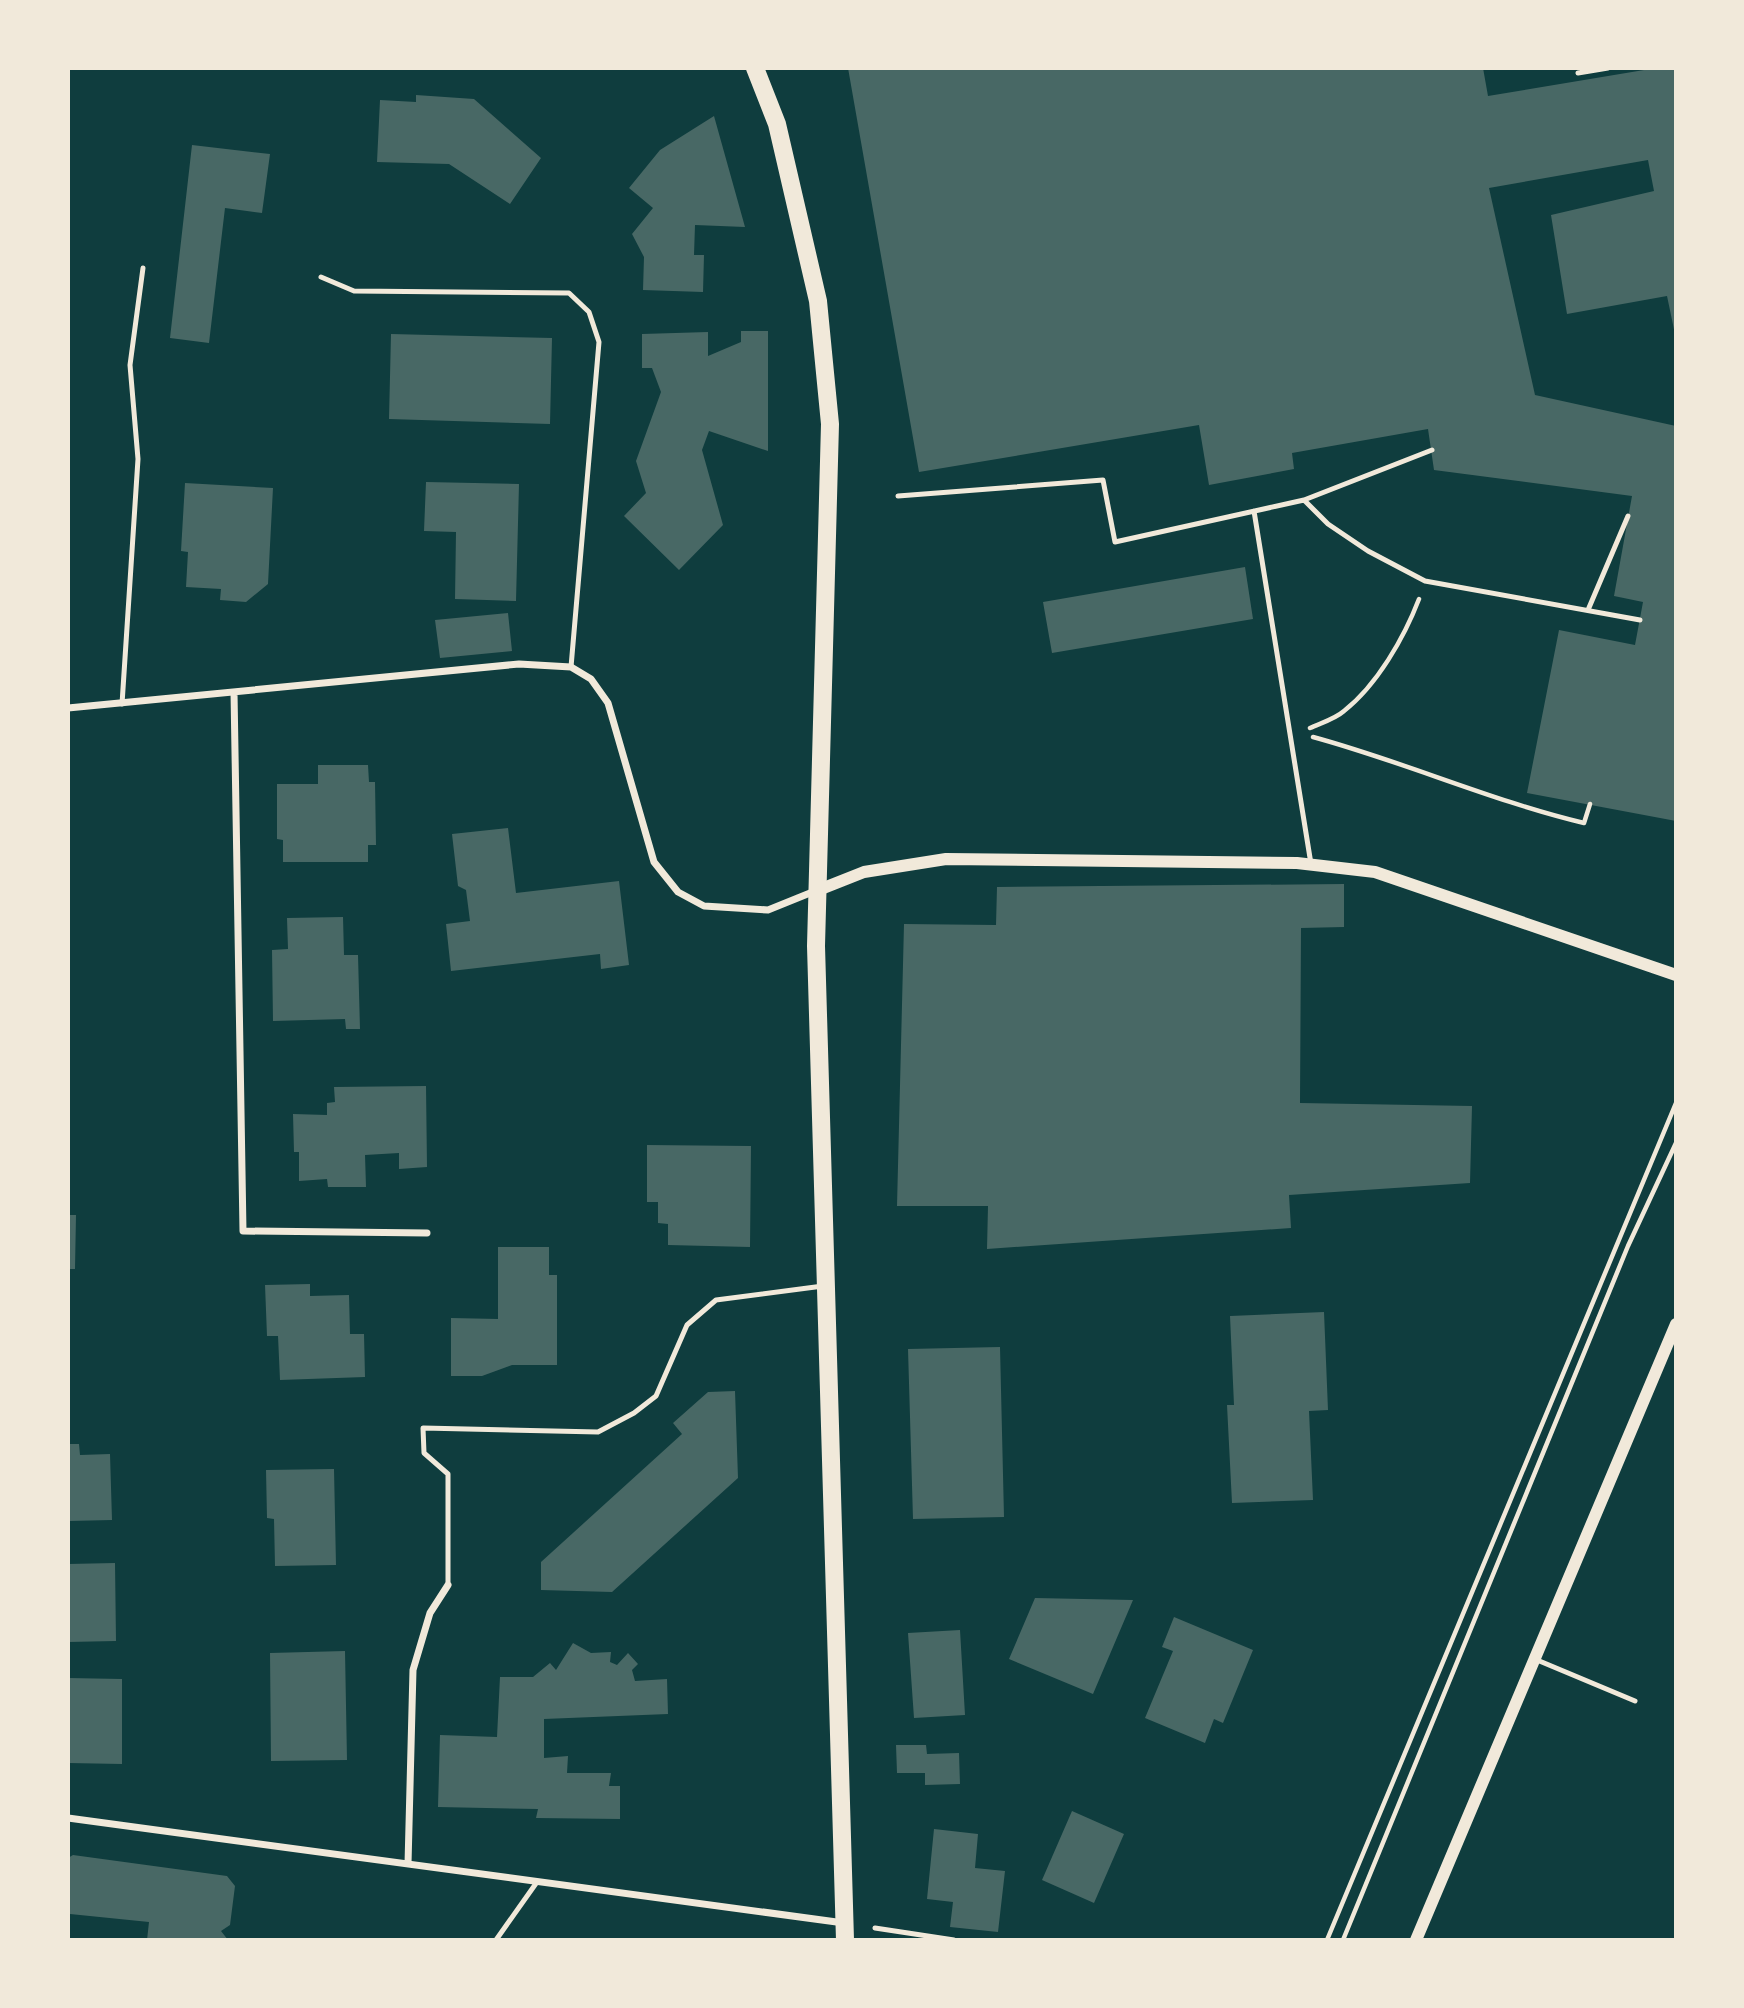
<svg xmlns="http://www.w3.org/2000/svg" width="1744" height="2008" font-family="'Noto Sans',sans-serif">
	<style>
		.building { fill: #486865 }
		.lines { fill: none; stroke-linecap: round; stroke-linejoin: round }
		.path { stroke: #f1e9da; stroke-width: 4.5 }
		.service { stroke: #f1e9da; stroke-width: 5 }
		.minor { stroke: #f1e9da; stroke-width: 7 }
		.tertiary { stroke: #f1e9da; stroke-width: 12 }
		.primary { stroke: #f1e9da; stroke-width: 18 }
	</style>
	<rect width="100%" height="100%" fill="#0f3d3e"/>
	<path class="building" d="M848 68H1483L1488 96 1656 68H1676V339L1667 296 1567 314 1551 215 1654 191 1648 160 1489 188 1535 395 1676 426V821L1527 793 1559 630 1635 645 1643 602 1614 596 1632 496 1434 470 1428 429 1292 453 1294 469 1209 485 1199 425 919 472Z
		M416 95 474 99 541 158 510 204 449 164 377 162 380 100 416 102Z
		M714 116 745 227 695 225 694 255H704L703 292 643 290 644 257 632 234 653 208 629 188 660 150Z
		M192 145 270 154 262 213 225 208 209 343 170 338Z
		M741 331H768V451L709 431 702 450 723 525 679 570 624 516 646 493 636 461 661 392 652 368H642V334L708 332V356L741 342Z
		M391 334 552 338 550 424 389 419Z
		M426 482 519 484 516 601 455 599 456 532 424 531Z
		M185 483 273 488 268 584 246 602 220 600 221 589 186 587 188 552 181 551Z
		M1245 567 1253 619 1052 653 1043 602Z
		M508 613 512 651 440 658 435 620Z
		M318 765H368L369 782H375L376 845H368V862H283V840L277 839V784H318Z
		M508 828 516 893 619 881 629 965 601 969 600 954 451 971 446 924 470 921 466 890 458 886 452 834Z
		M1344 884V927L1301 928 1300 1103 1472 1106 1470 1183 1289 1195 1291 1228 987 1249 988 1206H897L904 924 996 925 997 887Z
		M343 917 344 955H358L360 1029H346L345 1019 273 1021 272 950 288 949 287 918Z
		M426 1086 427 1167 399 1169V1153L365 1155 366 1187H328L327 1179 299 1181V1152H294L293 1114 327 1115V1103L335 1102 334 1087Z
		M647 1145 751 1146 750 1247 668 1245V1224L658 1223V1202H647Z
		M68 1215H76L75 1269H68Z
		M498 1247H549V1275H557V1365H512L482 1376H451V1318L498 1319Z
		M310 1284V1296L349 1295 350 1334H364L365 1377 280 1380 278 1336H267L265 1285Z
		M1324 1312 1328 1410 1309 1411 1313 1500 1232 1503 1227 1405H1234L1230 1316Z
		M1000 1347 1004 1517 913 1519 908 1349Z
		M735 1391 738 1478 612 1592 541 1590V1562L682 1434 673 1423 708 1392Z
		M68 1444H79L80 1455 110 1454 112 1520 68 1521Z
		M334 1469 336 1565 275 1566 274 1519 267 1518 266 1470Z
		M115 1563 116 1641 68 1642V1564Z
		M1035 1598 1133 1600 1093 1694 1009 1659Z
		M1174 1617 1253 1650 1223 1723 1214 1719 1205 1743 1145 1718 1173 1651 1162 1647Z
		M960 1630 965 1715 914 1718 908 1633Z
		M573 1643 591 1653 611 1652 610 1662 617 1665 628 1653 638 1664 632 1670 635 1681 667 1679 668 1714 544 1719V1758L568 1756 567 1773H611L609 1786H620V1819L536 1818 538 1809 438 1807 440 1735 497 1737 500 1677H533L550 1663 556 1670Z
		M345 1651 347 1760 271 1761 270 1653Z
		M68 1678 122 1679V1764L68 1763Z
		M896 1745H926L927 1754 959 1753 960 1784 925 1785V1773H897Z
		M1072 1811 1124 1834 1094 1903 1042 1880Z
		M934 1829 978 1834 975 1868 1005 1871 998 1932 950 1927 953 1902 927 1899Z
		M73 1855 227 1876 235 1886 230 1925 221 1931 228 1940H147L149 1922 70 1914 68 1858Z"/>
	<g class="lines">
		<path class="path" d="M1310 728C1321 723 1335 719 1344 711 1377 685 1404 638 1419 599
			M1313 737C1405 762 1492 801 1584 823L1590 804
			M1327 1940 1676 1103
			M1343 1940 1628 1246 1676 1143"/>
		<path class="service" d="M1578 73 1608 68
			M321 277 354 291 569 293 589 312 599 342 571 667
			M898 496 1103 480 1115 542 1304 500 1328 524 1368 551 1425 581 1640 620
			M1304 500 1432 450
			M1254 511 1311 864
			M1588 610 1628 516
			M122 704 138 459 130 365 143 268
			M448 1585V1474L424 1453 423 1428 598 1432 634 1413 656 1396 687 1325 716 1300 823 1286
			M1537 1660 1635 1701
			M875 1928 954 1940
			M496 1940 537 1882"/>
		<path class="minor" d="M234 692 243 1231 427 1233
			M68 708 519 664 571 667 591 679 608 703 654 862 678 892 704 906 768 910 815 891
			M68 1818 844 1923
			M408 1864 413 1670 430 1613 448 1585"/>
		<path class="tertiary" d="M816 891 864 872 946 859 1297 863 1375 872 1676 975
			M1416 1940 1676 1324"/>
		<path class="primary" d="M755 68 777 124 818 301 830 424 816 946 845 1940"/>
	</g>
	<rect width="1744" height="2008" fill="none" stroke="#f1e9da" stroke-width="140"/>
</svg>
